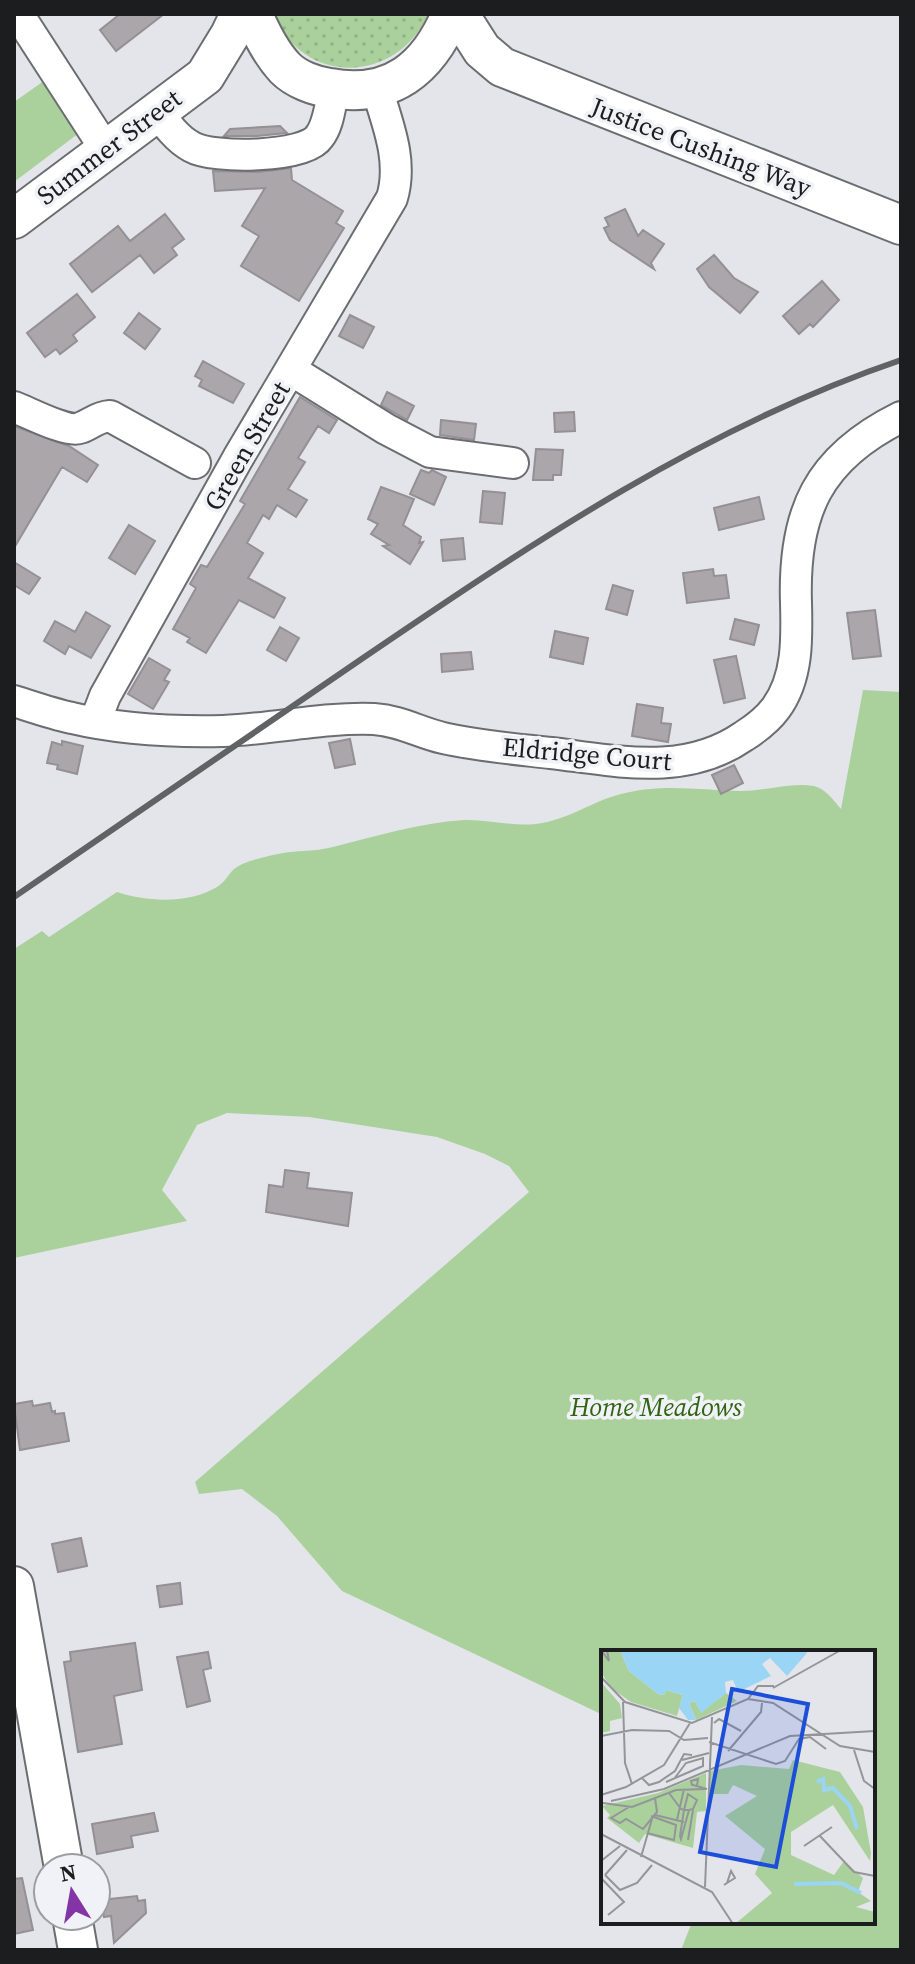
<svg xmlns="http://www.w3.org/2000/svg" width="915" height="1964" font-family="'Source Serif 4',serif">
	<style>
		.grass { fill: url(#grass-dots) }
		.park { fill: #aad19c }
		.building { fill: #aaa6aa; stroke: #949094; stroke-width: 2 }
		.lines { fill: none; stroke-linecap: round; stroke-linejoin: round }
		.minor-casing { stroke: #6c6d71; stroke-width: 34 }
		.major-casing { stroke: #6c6d71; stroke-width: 42 }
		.minor { stroke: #fff; stroke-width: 30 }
		.major { stroke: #fff; stroke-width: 38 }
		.rail { stroke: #616265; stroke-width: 6 }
		.labels { text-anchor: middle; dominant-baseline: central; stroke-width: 7; stroke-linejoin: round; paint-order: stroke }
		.street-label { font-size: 26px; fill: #1c1d1f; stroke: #f1f2f7 }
		.park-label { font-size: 26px; font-style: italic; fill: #2f6413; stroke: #f1f2f7 }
		.inset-river { fill: none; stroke: #9ad5f6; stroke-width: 4 }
		.inset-road { fill: none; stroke: #949599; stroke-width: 2 }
		.view { fill: #1d4ed8; fill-opacity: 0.15; stroke: #1d4ed8; stroke-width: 4 }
		.inset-edge { fill: none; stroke: #1c1d1f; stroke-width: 4 }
	</style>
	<defs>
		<pattern id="grass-dots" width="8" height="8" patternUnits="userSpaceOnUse" patternTransform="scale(2)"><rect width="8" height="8" fill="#aad19c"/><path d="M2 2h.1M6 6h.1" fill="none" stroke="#92b386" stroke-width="1.8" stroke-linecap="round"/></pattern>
	</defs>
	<rect width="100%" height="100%" fill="#e4e5ea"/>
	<path class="grass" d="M274 14H428C398 84 302 87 274 14Z"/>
	<path class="park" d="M48 78 83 130 14 182V102Z
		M863 690 901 692V1950H681L692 1922H873V1652H603V1715L342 1591 277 1516 242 1489 199 1494 195 1482 529 1192 509 1166 485 1154 437 1137 309 1117 227 1113 197 1125 162 1190 187 1221 14 1258V949L42 931 49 937 117 892C147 902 189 904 217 887 224 883 228 875 234 869 244 861 261 858 273 855 293 850 314 852 333 847 377 836 418 823 464 820 490 819 515 828 542 823 571 818 593 801 621 794 662 783 700 790 741 791 765 791 791 782 814 786 826 789 833 800 841 809Z"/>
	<path class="building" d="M120 14H164L116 51 100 30Z
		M280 126 287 133 257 136H224L230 129Z
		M291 168 292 180 343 211 336 223 344 228 299 301 241 266 259 236 242 226 265 188 215 191 213 171 258 172Z
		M625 209 638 236 643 230 664 244 651 263 654 269 610 240 604 228 609 226 605 218Z
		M165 214 184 239 172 248 177 255 154 273 140 255 92 292 70 264 118 226 130 241Z
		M714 255 734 278 758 292 740 313 709 287 697 269Z
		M822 281 839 300 813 327 810 324 799 334 783 316Z
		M77 294 95 317 73 335 77 341 60 354 56 349 45 357 27 333Z
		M139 313 160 329 145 349 124 333Z
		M350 315 374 327 363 348 339 336Z
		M203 361 244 384 233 403 199 386 202 380 195 376Z
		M387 392 414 406 407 420 381 405Z
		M300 397 337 420 329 433 318 426 298 458 305 462 288 489 307 500 296 517 277 505 269 519 263 515 247 543 263 553 248 578 285 598 274 618 239 600 206 653 187 642 190 638 173 629 196 588 190 584 201 565 207 567 245 504 240 501Z
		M574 412 575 431 555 432 554 413Z
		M441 420 476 424 474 440 440 435Z
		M14 426 69 446 98 465 87 482 62 467 14 548Z
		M536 449 563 450 561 475H553V480H533Z
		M421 470 429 473 432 470 446 477 434 505 410 494Z
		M381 487 414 499 403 525 421 537 419 543 423 542 410 564 383 546 389 545 371 534 378 524 368 519Z
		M483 491 505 493 502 524 480 522Z
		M759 497 764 519 719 530 714 508Z
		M129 525 155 541 135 574 109 558Z
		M463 538 465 559 443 561 441 540Z
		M14 562 40 578 29 594 14 585Z
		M713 569 714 576 726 575 729 598 687 603 683 573Z
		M613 585 633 591 627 615 606 609Z
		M875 610 881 656 853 659 847 613Z
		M86 612 110 626 91 658 69 646 65 654 44 641 55 621 75 632Z
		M735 619 759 625 754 645 730 639Z
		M280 627 299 638 286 661 267 650Z
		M555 631 588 638 583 664 550 657Z
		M471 652 473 669 442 672 441 654Z
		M736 656 745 698 724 703 714 660Z
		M149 658 170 670 164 680 169 682 153 709 128 694Z
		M637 704 663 708 661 723 671 724 668 742 632 736Z
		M350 739 355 764 335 768 329 743Z
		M62 741 83 746 77 774 57 769 58 765 47 763 52 742 62 745Z
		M734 765 743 783 721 794 712 775Z
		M285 1170 309 1173 307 1188 352 1193 348 1226 266 1212 269 1185 283 1187Z
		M32 1401 33 1406 50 1403 52 1412 55 1411V1414L64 1413 69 1441 20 1450 14 1404Z
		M81 1538 87 1566 58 1572 52 1544Z
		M180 1583 182 1604 160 1607 157 1586Z
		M135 1643 142 1690 114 1696 122 1744 78 1752 64 1662 71 1661 70 1652Z
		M208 1652 211 1668 203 1670 210 1701 187 1707 177 1657Z
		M154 1813 158 1831 131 1836 133 1847 97 1854 92 1824Z
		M22 1878 33 1930 14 1934V1879Z
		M137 1896 138 1901 145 1900 146 1913 114 1943 111 1916 104 1917 101 1900Z"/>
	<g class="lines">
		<defs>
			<path id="minor" d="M18 14 106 150
				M157 111C167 125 177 139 192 147 213 159 305 158 319 137 329 125 330 104 334 89
				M291 370 386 429 430 452 513 463
				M14 407C28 412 67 433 80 428 91 424 97 417 110 416L195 463
				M14 701C33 707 53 714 72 718 118 729 176 732 223 731 273 729 324 717 374 719 401 721 418 732 443 738 478 746 515 749 551 753 618 761 685 777 744 736 755 729 768 719 776 708 798 678 797 639 796 603 793 512 818 458 901 417
				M95 722 105 696 238 458 392 198C403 161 388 125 377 89"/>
			<path id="major" d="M253 14C261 33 271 53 285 68 296 79 314 86 330 88 391 99 428 69 451 14
				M459 14 482 50 502 67 901 225
				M14 219 205 76 230 35 240 14
				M14 1586 64 1868
				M72 1916 78 1950"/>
		</defs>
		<use href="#minor" class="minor-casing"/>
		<use href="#major" class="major-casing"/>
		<use href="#minor" class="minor"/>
		<use href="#major" class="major"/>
		<path class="rail" d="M14 897C130 817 247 738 363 658 532 543 706 426 901 360"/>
	</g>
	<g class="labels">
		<g class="street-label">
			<text transform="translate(109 147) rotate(-37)">Summer Street</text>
			<text transform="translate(701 147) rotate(21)">Justice Cushing Way</text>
			<text transform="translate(247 446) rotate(-60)">Green Street</text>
			<text transform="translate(587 754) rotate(5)">Eldridge Court</text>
		</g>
		<g class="park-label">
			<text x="656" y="1407">Home Meadows</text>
		</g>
	</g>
	<g transform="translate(601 1650)">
		<rect width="274" height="274" fill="#e4e5ea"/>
		<path d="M105 123V161L96 162 92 198 44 184 38 193 6 168 9 165 1 156 57 143Z" fill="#aad19c"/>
		<path d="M0 0H19L28 21 57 44 63 45 65 40 82 45 76 66 30 52 10 38 0 22ZM0 32 19 54 21 68 9 71V81L0 83ZM125 43 136 51 95 70 88 53 94 51 100 62ZM192 110 239 122 262 157 270 203 269 211 232 155 190 182V205L233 225 243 211 262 228 257 242 270 251 255 257 274 262V274H134L171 243 154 224 164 199 124 166 156 146 132 135 127 144H109V121L140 115 188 119Z" fill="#aad19c"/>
		<path d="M19 0H204L206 3 186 26 169 8 161 14 170 26 137 42 132 30 124 32 125 43 100 63 94 51 88 53 95 70H87L78 58 82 45 65 40 63 45 57 44 28 21Z" fill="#9ad5f6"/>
		<path class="inset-river" d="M216 132 222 129 223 140 232 138 249 156 256 179M193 234 240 233 260 243"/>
		<path class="inset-road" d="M0 0 8 11 6 0M0 27 24 52 91 73 147 49 157 36H173M172 38 240 0M147 49 172 53 239 96 274 102M22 52 24 113 31 134M113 73 118 69 140 81M0 86 31 80 68 81 83 90 107 88M108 92 175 114 184 111 198 89 209 87 225 99M253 100 263 131 274 139M127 101 160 62 161 53M81 110 108 103M41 128 48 135 58 132 74 121 83 104 91 105M65 132 102 116V108L85 113 73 129M96 136 97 129 90 131 91 135H92L99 137 102 138 106 139M68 143 80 159 83 160H88L92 159 96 150 87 144 83 160 79 186 80 189 88 160M0 145 25 137 63 115 89 73M10 151 63 139 189 86 274 81M2 153 31 157 75 140 104 139M28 157 10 168 19 173 25 169 42 179 56 162 54 148M54 165 83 172M76 170 83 139M46 183 73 190 75 175 50 166M0 184 111 242 132 274M218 185 253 222 274 226M87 190 92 160M203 196 231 177M40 207 51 169M0 211 19 196M4 225 19 240 36 233 51 215M4 225 26 200M0 228 23 252 7 265M123 235 126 233 134 228 130 221 126 233M104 237 111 67"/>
		<path class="view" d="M131 39 207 54 175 217 99 202Z"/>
		<rect width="274" height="274" class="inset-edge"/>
	</g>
	<rect width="915" height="1964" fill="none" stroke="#1c1d1f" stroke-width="32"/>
	<g transform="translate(72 1892) rotate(349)"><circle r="38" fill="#f1f2f7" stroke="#9c9da1" stroke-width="2"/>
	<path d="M0-6L14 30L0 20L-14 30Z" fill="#8435a5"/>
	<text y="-12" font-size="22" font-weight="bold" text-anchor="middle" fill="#1c1d1f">N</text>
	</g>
</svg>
